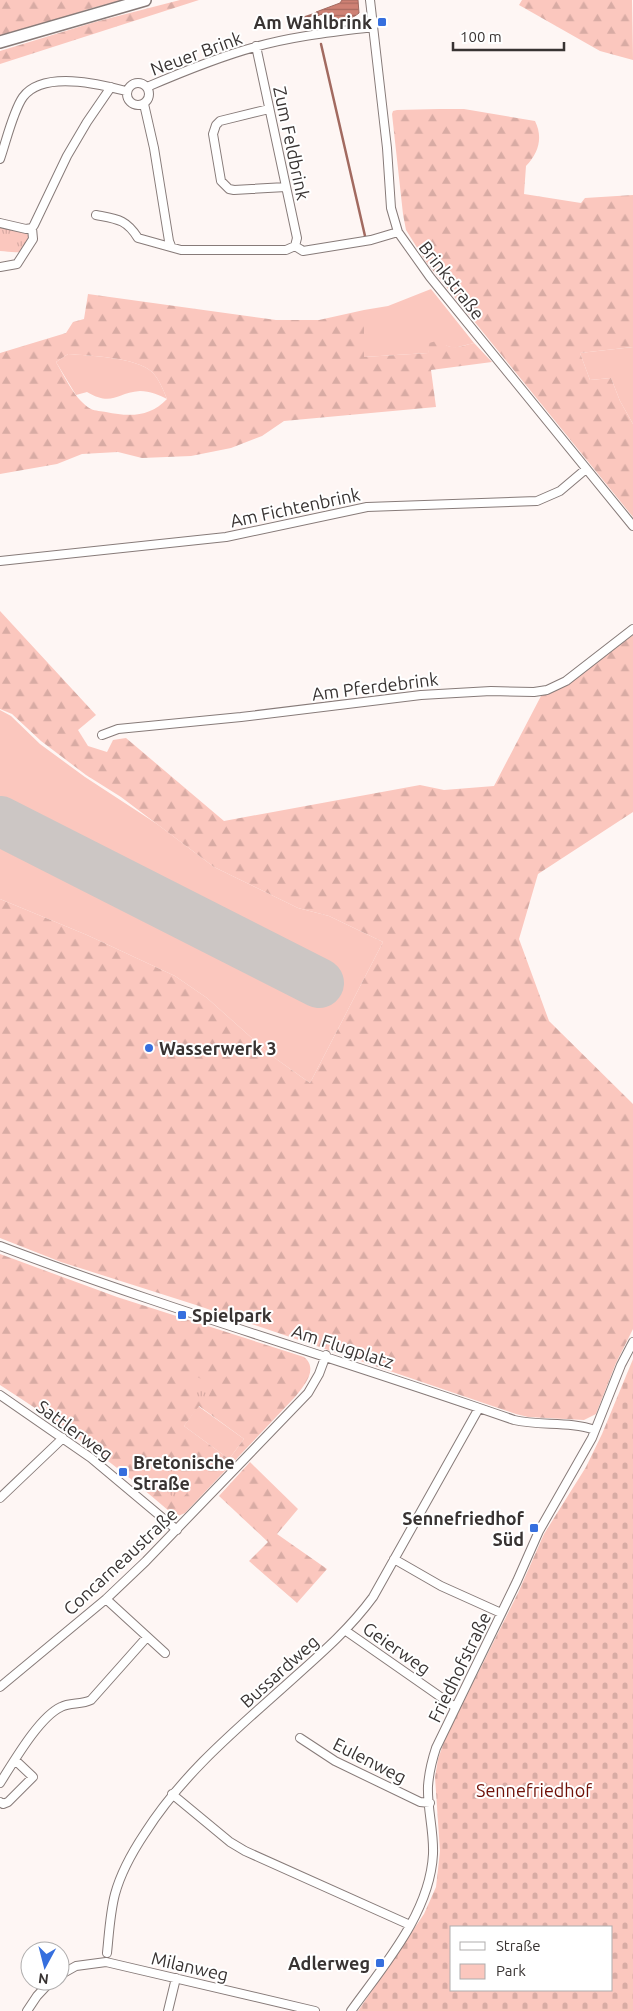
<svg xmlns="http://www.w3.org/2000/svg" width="633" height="2011" font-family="Ubuntu,sans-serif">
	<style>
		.green { fill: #fbc7be }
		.forest { fill: url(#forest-firs); fill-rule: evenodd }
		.cemetery { fill: url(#cemetery-stones); fill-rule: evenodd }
		.park { fill: url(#park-tufts) }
		.water { fill: url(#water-rules); stroke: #a26a60 }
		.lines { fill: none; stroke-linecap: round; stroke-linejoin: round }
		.stream { stroke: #a26a60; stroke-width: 2.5 }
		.runway { stroke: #ccc6c4; stroke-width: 50 }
		.minor-casing { stroke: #877b79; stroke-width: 10 }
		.secondary-casing { stroke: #877b79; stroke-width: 14 }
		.minor { stroke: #fff; stroke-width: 8 }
		.secondary { stroke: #fff; stroke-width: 11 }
		.poi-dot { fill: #366fde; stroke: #fff; stroke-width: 2 }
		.labels { text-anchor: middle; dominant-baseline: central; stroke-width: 4; stroke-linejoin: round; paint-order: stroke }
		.poi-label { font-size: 18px; font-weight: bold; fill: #383332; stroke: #fff; text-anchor: end }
		.street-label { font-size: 18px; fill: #383332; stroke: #fff }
		.park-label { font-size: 18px; fill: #6f1108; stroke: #fff }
	</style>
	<defs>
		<pattern id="forest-firs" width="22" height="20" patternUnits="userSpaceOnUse" patternTransform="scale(1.25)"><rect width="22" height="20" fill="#fbc7be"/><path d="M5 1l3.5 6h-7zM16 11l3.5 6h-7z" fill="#d8aba4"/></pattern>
		<pattern id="cemetery-stones" width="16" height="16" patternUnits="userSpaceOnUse" patternTransform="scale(1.25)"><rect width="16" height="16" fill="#fbc7be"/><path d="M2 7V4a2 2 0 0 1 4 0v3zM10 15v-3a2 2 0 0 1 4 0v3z" fill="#d8aba4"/></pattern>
		<pattern id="park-tufts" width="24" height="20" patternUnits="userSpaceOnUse" patternTransform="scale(1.25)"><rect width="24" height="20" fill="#fbc7be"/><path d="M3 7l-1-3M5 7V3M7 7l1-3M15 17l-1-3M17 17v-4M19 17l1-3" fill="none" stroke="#d8aba4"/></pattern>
		<pattern id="water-rules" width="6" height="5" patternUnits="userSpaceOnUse" patternTransform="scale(1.25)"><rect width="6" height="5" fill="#cf8174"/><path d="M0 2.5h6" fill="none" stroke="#a96a60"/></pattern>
	</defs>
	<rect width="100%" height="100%" fill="#fef6f4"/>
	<path class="green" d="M431 289 474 343 454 348 444 345 429 350 428 353 364 357V310L388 306Z
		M633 347V424L620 401 611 378 590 380 580 353Z
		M68 354C90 356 136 357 152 372 159 379 163 389 167 399 159 395 150 391 140 391 115 393 113 407 87 392L76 395 56 362Z
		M0 710 11 716 40 744 85 777 157 824 214 867 298 908 329 916 383 942 310 1083 272 1056 207 998 175 976 87 935 0 899Z
		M198 1406 244 1439 229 1459 184 1426Z"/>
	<path class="forest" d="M0 0H125L92 8 0 38Z
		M180 0H199L0 64V51L95 22Z
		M522 0H632L633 60 600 51 519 5Z
		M439 109H464L535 121C543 137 539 153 526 166L524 194 581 203 585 198 633 195V347L580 353 590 380 611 378 620 401 633 424V517L426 262 406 230 403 214 392 114 393 111 397 110Z
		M88 294 276 320H319L364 310V357L428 353 429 343 440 340C450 352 461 346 474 343L492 362 431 370 436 407 284 421 262 436 231 448 191 456 142 458 118 452 82 454 57 464 0 474V353L66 333 73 322 84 319ZM68 354C90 356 136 357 152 372 159 379 163 389 167 399 150 417 130 417 106 412 102 411 95 411 91 409 75 400 65 377 56 362Z
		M0 611 96 715 78 730 88 746 107 752 113 740 126 738 224 821 420 785 444 790 494 786 541 696 570 683 633 635V812L538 874 519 939 549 1021 633 1104V1329L616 1363 596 1414 584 1420 528 1417 516 1414 196 1305 61 1262 0 1238V899L87 935 175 976 207 998 272 1056 310 1083 383 942 329 916 298 908 214 867 121 797 86 775 41 741 12 714 0 709Z
		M0 1254 117 1297 304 1357C319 1369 304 1386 295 1397L185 1513 176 1517C120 1468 63 1425 0 1385ZM199 1406 244 1439 229 1459 184 1426Z
		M250 1462 298 1509 277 1534 327 1569 297 1603 249 1561 268 1542 219 1496Z"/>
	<path class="cemetery" d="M633 1359V2011H358L424 1914 436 1887 440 1851 435 1777 438 1759 445 1739 518 1593 544 1534 586 1467 602 1434ZM452 1927H612V1990H452Z"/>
	<path class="park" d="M0 226C10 228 24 229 30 237L23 251C16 254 8 251 0 251Z
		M195 1376 214 1385 206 1402 187 1392Z
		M158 1456 194 1485 179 1502 143 1472Z"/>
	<path class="water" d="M342 0H358L359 13C347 23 336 21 325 13L317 16 316 12 340 3Z"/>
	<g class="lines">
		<path class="stream" d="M316 28 315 25 305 24 302 21 303 18 318 13
			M321 44 365 236"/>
		<path class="runway" d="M0 821 319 983"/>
		<defs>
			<path id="minor" d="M370 0 387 148 391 208 398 232 430 277 633 526
				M256 46 297 238 295 246
				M127 94a11 11 0 1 1 22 0a11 11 0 1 1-22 0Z
				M147 87C182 72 218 57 255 47 293 36 334 32 373 27
				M144 104 154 148 169 241 171 246
				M269 109 220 121 216 125 213 134 221 181 229 189 234 190 286 187
				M0 159C6 142 13 111 23 97 43 70 100 84 126 91
				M96 215C117 219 126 219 138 238L181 250H286L295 246
				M0 223 26 229 32 228 34 225 67 156 87 122 111 87
				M295 246 303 251 371 240 398 232
				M0 267 17 264 33 239 32 228
				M0 561 226 537 367 507 537 501 560 491 586 469
				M102 735 118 729 241 717 421 695 491 691 534 692 547 690 566 681 633 629
				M0 1246C169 1310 343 1360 514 1420 540 1426 570 1421 595 1430
				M0 1395 91 1458 177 1530
				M0 1498 63 1438
				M394 1559 441 1586 501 1613
				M106 1599 165 1653
				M346 1631 455 1707
				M0 1687 106 1599 146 1561 308 1393 319 1374 326 1355
				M300 1738 335 1761 420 1802 430 1803
				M0 1783C13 1763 39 1717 61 1707 70 1702 81 1705 91 1700L147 1637
				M172 1794 230 1842 245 1851 410 1925
				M0 1802 3 1804 8 1802 33 1777 15 1760
				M107 1953C109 1934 110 1913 115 1894 121 1872 133 1851 145 1833 185 1770 243 1724 297 1675 324 1651 351 1627 373 1597L479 1408
				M60 1975 76 1966 106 1962 315 2011
				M27 2011 37 1996 51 1981
				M168 2011 176 1978
				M351 2011C384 1965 430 1913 433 1854 434 1831 427 1808 428 1786 429 1773 432 1760 436 1748L517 1581 539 1531 592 1438 621 1365 633 1342"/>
			<path id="secondary" d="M0 42 145 0"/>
		</defs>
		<use href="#minor" class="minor-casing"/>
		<use href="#secondary" class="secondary-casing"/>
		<use href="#minor" class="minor"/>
		<use href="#secondary" class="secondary"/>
	</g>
	<g class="poi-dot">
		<rect x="377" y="17" width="10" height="10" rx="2.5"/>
		<circle cx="149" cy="1048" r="5"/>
		<rect x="177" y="1310" width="10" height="10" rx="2.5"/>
		<rect x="118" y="1467" width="10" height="10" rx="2.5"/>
		<rect x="529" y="1523" width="10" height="10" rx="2.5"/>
		<rect x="375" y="1958" width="10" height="10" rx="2.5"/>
	</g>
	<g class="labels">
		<g class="poi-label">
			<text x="372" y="22">Am Wahlbrink</text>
			<text x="159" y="1048" text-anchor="start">Wasserwerk 3</text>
			<text x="192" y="1315" text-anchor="start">Spielpark</text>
			<text x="133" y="1462" text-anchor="start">Bretonische<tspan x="133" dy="21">Straße</tspan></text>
			<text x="524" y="1518">Sennefriedhof<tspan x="524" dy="21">Süd</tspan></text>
			<text x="370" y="1963">Adlerweg</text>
		</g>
		<g class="street-label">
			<text transform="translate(196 53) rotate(-20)">Neuer Brink</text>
			<text transform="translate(292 143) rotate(78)">Zum Feldbrink</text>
			<text transform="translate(452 280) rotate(52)">Brinkstraße</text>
			<text transform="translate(295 507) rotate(-12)">Am Fichtenbrink</text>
			<text transform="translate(375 686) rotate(-7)">Am Pferdebrink</text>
			<text transform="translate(343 1346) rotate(18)">Am Flugplatz</text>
			<text transform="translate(75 1430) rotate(36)">Sattlerweg</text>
			<text transform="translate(120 1561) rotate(-43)">Concarneaustraße</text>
			<text transform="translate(397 1648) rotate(35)">Geierweg</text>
			<text transform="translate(459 1667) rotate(-64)">Friedhofstraße</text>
			<text transform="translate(279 1671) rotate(-42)">Bussardweg</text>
			<text transform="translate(370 1760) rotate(27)">Eulenweg</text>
			<text transform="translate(190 1966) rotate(13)">Milanweg</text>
		</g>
		<g class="park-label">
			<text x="534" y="1790">Sennefriedhof</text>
		</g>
	</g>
	<rect x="450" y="1926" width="162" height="65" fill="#ffffff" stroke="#afadad"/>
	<rect x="460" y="1942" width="25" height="8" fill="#ffffff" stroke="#afadad"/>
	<text x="496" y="1951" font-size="15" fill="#383332">Straße</text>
	<rect x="460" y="1964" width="25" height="15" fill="#fbc7be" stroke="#afadad"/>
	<text x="496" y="1976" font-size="15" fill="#383332">Park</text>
	<g transform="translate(45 1966) rotate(187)"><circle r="24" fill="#ffffff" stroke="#afadad"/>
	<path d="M0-4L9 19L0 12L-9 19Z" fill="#366fde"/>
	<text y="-8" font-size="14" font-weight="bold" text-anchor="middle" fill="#383332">N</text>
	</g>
	<path d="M453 42v8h111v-8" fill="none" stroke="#383332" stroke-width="2.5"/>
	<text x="460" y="42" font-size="15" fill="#383332" stroke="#ffffff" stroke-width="4" paint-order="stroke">100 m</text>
</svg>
